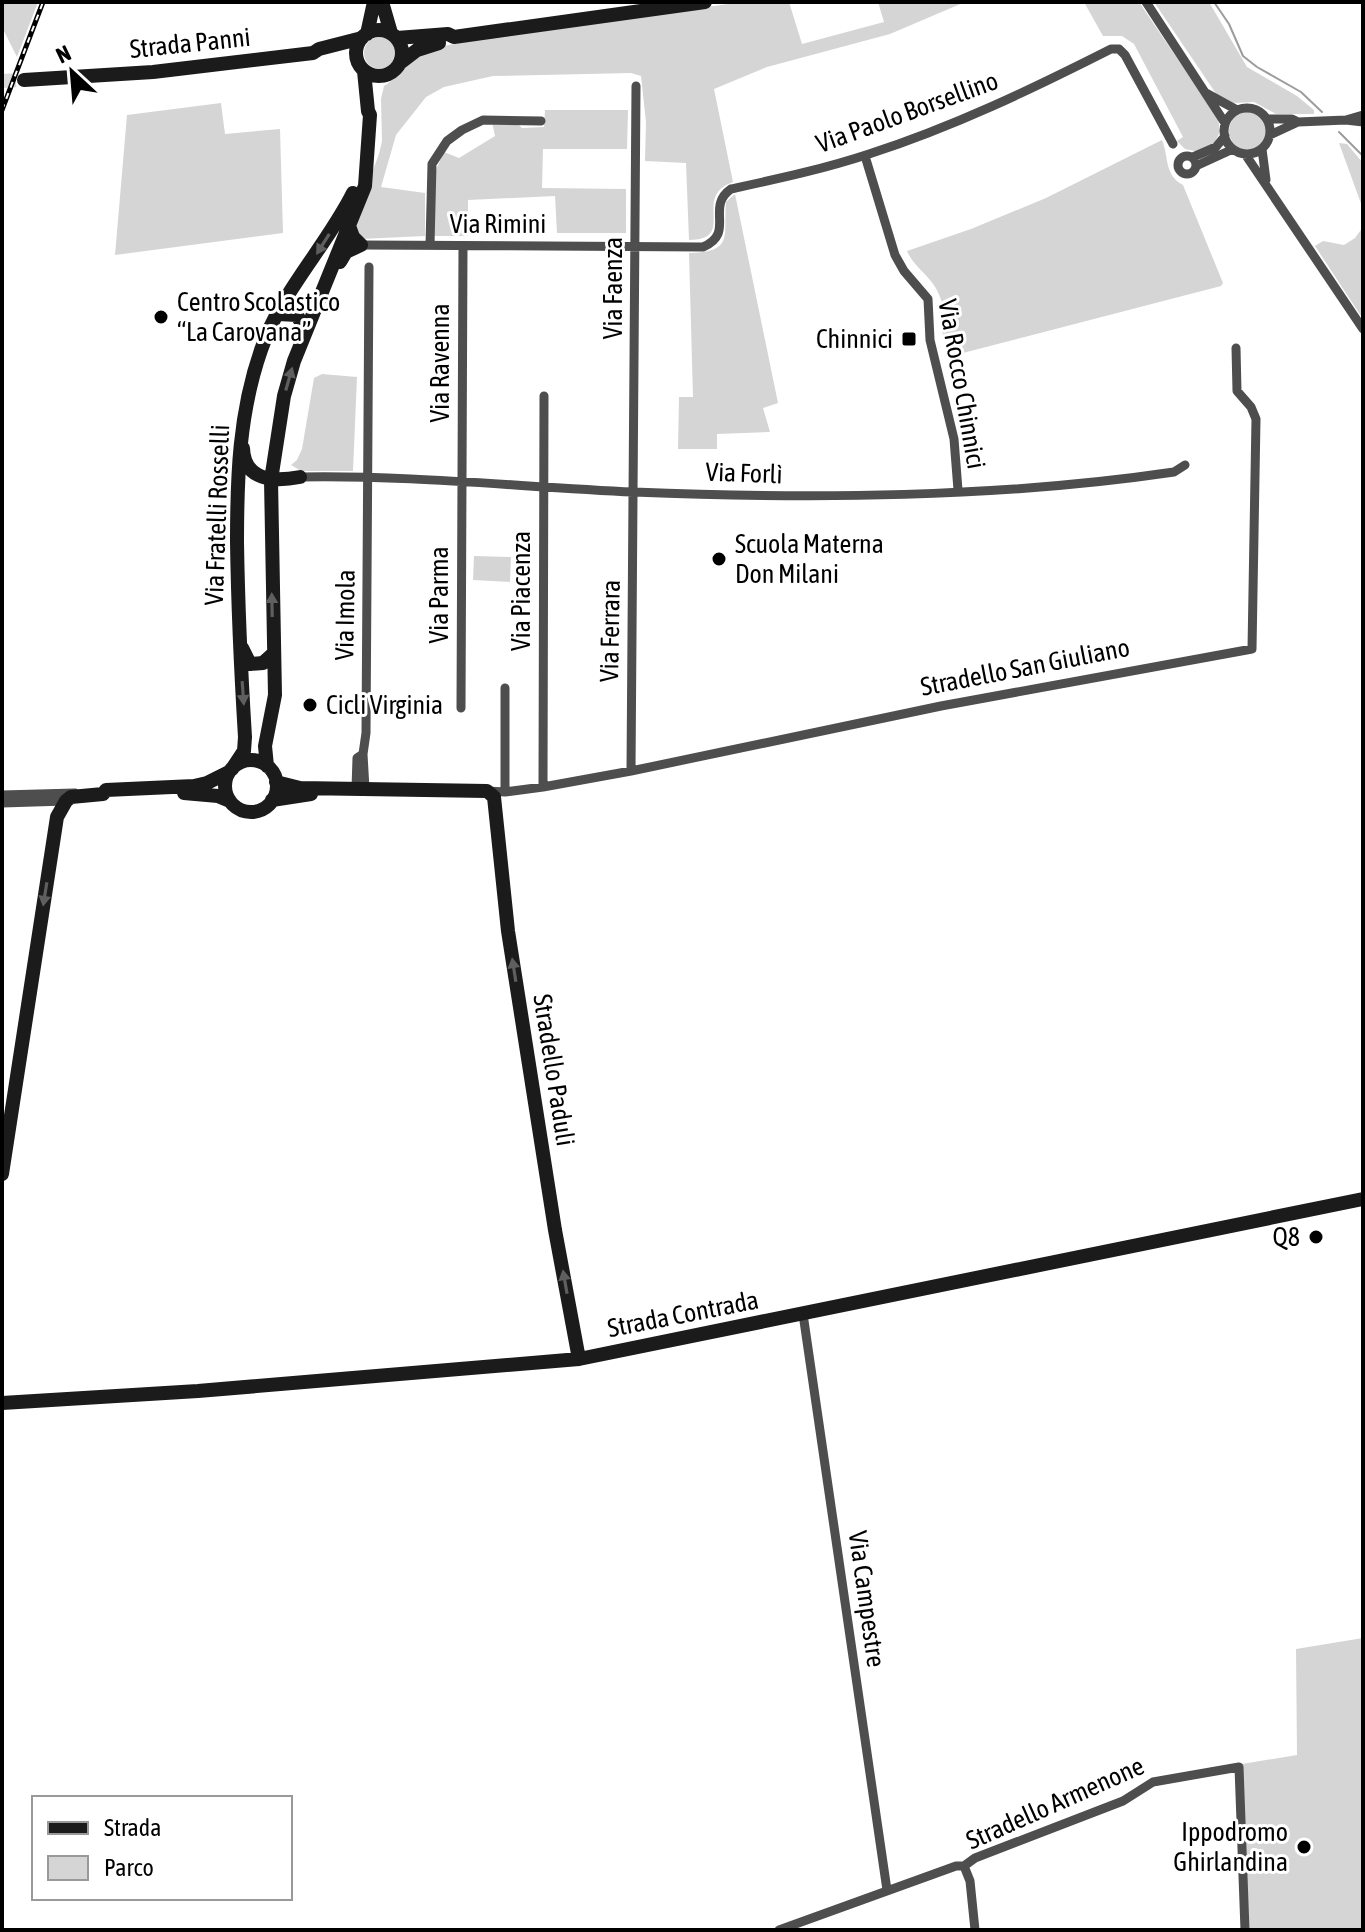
<svg xmlns="http://www.w3.org/2000/svg" width="1365" height="1932" font-family="'Asap Condensed',sans-serif">
	<style>
		.green { fill: #d5d5d5 }
		.lines { fill: none; stroke-linecap: round; stroke-linejoin: round }
		.stream { stroke: #9c9c9c; stroke-width: 2 }
		.secondary-tunnel { stroke: #d9d9d9; stroke-width: 14; stroke-dasharray: 14 7; stroke-linecap: butt }
		.street { stroke: #4e4e4e; stroke-width: 9 }
		.secondary { stroke: #1b1b1b; stroke-width: 14 }
		.rail-casing { stroke: #000; stroke-width: 5 }
		.rail { stroke: #fff; stroke-width: 2; stroke-dasharray: 6; stroke-linecap: butt }
		.oneway { fill: #5f5f5f }
		.poi-dot { fill: #000; stroke: #fff; stroke-width: 3 }
		.labels { text-anchor: middle; dominant-baseline: central; stroke-width: 6; stroke-linejoin: round; paint-order: stroke }
		.street-label { font-size: 26px; fill: #000; stroke: #fff }
		.poi-label { font-size: 26px; fill: #000; stroke: #fff; text-anchor: start }
	</style>
	<rect width="100%" height="100%" fill="#fff"/>
	<path class="green" d="M2 2H38L17 57 2 27Z
		M742 2H789L802 44 884 22 878 2H965L890 34 767 67 714 89 733 182C691 196 738 240 689 240L686 163 645 161 646 122 641 76 631 73 493 76 444 87 426 97 396 135 381 187 425 193V236L360 239 353 224 379 154 382 141 381 99 384 86 400 75 410 61 429 49 469 41Z
		M1084 2H1139L1218 119 1220 131 1215 143 1195 151 1185 149 1177 141 1183 137 1134 44 1122 36H1103Z
		M1154 2H1209L1247 67 1297 96 1314 110V114H1276L1254 102 1234 103 1217 95Z
		M364 53a16 16 0 1 1 32 0a16 16 0 1 1-32 0Z
		M221 103 225 134 280 129 283 233 115 255 127 115Z
		M545 110H628L627 149H543L542 188 626 189V233H557L555 196 468 200V236H434L435 172 444 152 459 158 495 136 492 122 517 123 522 128 544 127Z
		M1229 131a19 19 0 1 1 38 0a19 19 0 1 1-38 0Z
		M1162 140C1169 157 1164 175 1183 185L1223 283 1221 286 959 354 954 352 953 345 944 341C940 327 946 312 940 297 934 278 915 269 907 251L971 229 1046 198Z
		M1339 143 1347 144 1363 163V209Z
		M735 194 778 403 763 408 770 432 717 434V449H678L679 397H693L689 253C735 252 723 235 726 202Z
		M1363 227V319L1315 246 1323 241 1344 245 1355 238Z
		M322 374 357 377 353 471H301L291 465 297 460 302 449 314 378Z
		M474 556 511 557 510 582 473 580Z
		M1363 1638V1930H1249L1242 1764 1297 1755 1296 1649Z"/>
	<g class="lines">
		<path class="stream" d="M1214 2 1229 24 1243 56 1257 67 1301 92 1322 112
			M1339 132 1363 156"/>
		<path class="secondary-tunnel" d="M2 81 24 80"/>
		<path class="street" d="M1146 2 1225 123
			M1206 93 1237 110
			M1224 131a23 23 0 1 1 46 0a23 23 0 1 1-46 0Z
			M1267 119H1292L1298 122 1346 120 1363 115
			M1346 120 1363 122
			M1270 135 1298 122
			M1262 149 1266 180
			M1245 154 1363 329
			M1178 165a9 9 0 1 1 18 0a9 9 0 1 1-18 0Z
			M865 156 895 255 904 271 928 299 930 340 954 439 958 490
			M1193 157 1216 147 1225 136
			M1196 166 1233 149
			M361 245 703 247C736 233 705 207 731 189 777 179 824 169 869 154 953 127 1032 89 1111 49H1119L1125 55 1173 144
			M430 245 432 164 447 141 462 130 483 120 541 121
			M300 477C411 475 522 487 634 492 811 499 998 498 1174 472L1185 465
			M461 708 463 246
			M631 771 636 86
			M543 787 544 396
			M356 789 357 758 363 754
			M365 789 363 754 366 733 369 267
			M487 791 505 792 543 787 631 771 941 706 1252 649 1256 419 1251 407 1237 391 1236 348
			M505 792V688
			M2 795 75 793
			M2 803 66 801
			M803 1314 887 1890
			M964 1866 970 1881 975 1930
			M779 1930 956 1866H964L975 1858 1123 1801 1153 1782 1239 1767 1245 1930"/>
		<path class="secondary" d="M382 2 391 33
			M356 53a23 23 0 1 1 46 0a23 23 0 1 1-46 0Z
			M367 34 374 2
			M397 38 448 34 454 37 705 2
			M400 63 417 50 439 43
			M24 80 153 72 313 53 319 49 362 38
			M340 262 346 252 361 245 353 237 349 226
			M278 314 297 315 303 326 300 339
			M243 448C244 481 274 482 300 477
			M242 648 250 664 263 663 273 654
			M225 786a26 26 0 1 1 52 0a26 26 0 1 1-52 0Z
			M267 766 265 746 275 695 271 480 284 396 294 361 365 186 370 115 368 111 364 71
			M232 769 244 751 245 737C241 672 238 608 237 542 237 477 239 413 261 350 280 293 326 247 353 193
			M276 782 300 788 487 791 494 797 508 931 555 1230 579 1359
			M184 793 218 796 230 801
			M272 800 311 794
			M66 801 71 797 103 794 106 790 194 786 207 783 229 772
			M2 1174 57 817 66 801
			M2 1403 198 1391 579 1359 1363 1199"/>
		<defs>
			<path id="rail" d="M2 110 43 2"/>
		</defs>
		<use href="#rail" class="rail-casing"/>
		<use href="#rail" class="rail"/>
	</g>
	<defs><path id="oneway-solid" d="M-6-.8H1V-3.2L6.5 0L1 3.2V.8H-6Z" transform="scale(2)"/></defs>
	<g class="oneway">
		<use href="#oneway-solid" transform="translate(323 244) rotate(122)"/>
		<use href="#oneway-solid" transform="translate(289 379) rotate(-74)"/>
		<use href="#oneway-solid" transform="translate(272 605) rotate(-91)"/>
		<use href="#oneway-solid" transform="translate(243 693) rotate(86)"/>
		<use href="#oneway-solid" transform="translate(45 894) rotate(99)"/>
		<use href="#oneway-solid" transform="translate(514 970) rotate(-99)"/>
		<use href="#oneway-solid" transform="translate(565 1282) rotate(-100)"/>
	</g>
	<g class="poi-dot">
		<circle cx="161" cy="317" r="8"/>
		<rect x="901" y="331" width="16" height="16" rx="4"/>
		<circle cx="719" cy="559" r="8"/>
		<circle cx="310" cy="705" r="8"/>
		<circle cx="1316" cy="1237" r="8"/>
		<circle cx="1304" cy="1847" r="8"/>
	</g>
	<g class="labels">
		<g class="street-label">
			<text transform="translate(190 43) rotate(-6)">Strada Panni</text>
			<text transform="translate(907 112) rotate(-20)">Via Paolo Borsellino</text>
			<text x="498" y="224">Via Rimini</text>
			<text transform="translate(613 288) rotate(-90)">Via Faenza</text>
			<text transform="translate(440 363) rotate(-90)">Via Ravenna</text>
			<text transform="translate(962 384) rotate(80)">Via Rocco Chinnici</text>
			<text transform="translate(744 473) rotate(2)">Via Forlì</text>
			<text transform="translate(217 515) rotate(-88)">Via Fratelli Rosselli</text>
			<text transform="translate(521 591) rotate(-90)">Via Piacenza</text>
			<text transform="translate(439 595) rotate(-90)">Via Parma</text>
			<text transform="translate(345 615) rotate(-89)">Via Imola</text>
			<text transform="translate(610 631) rotate(-89)">Via Ferrara</text>
			<text transform="translate(1025 667) rotate(-11)">Stradello San Giuliano</text>
			<text transform="translate(554 1070) rotate(81)">Stradello Paduli</text>
			<text transform="translate(683 1314) rotate(-11)">Strada Contrada</text>
			<text transform="translate(867 1599) rotate(82)">Via Campestre</text>
			<text transform="translate(1055 1803) rotate(-24)">Stradello Armenone</text>
		</g>
		<g class="poi-label">
			<text x="177" y="302">Centro Scolastico<tspan x="177" dy="30">“La Carovana”</tspan></text>
			<text x="893" y="339" text-anchor="end">Chinnici</text>
			<text x="735" y="544">Scuola Materna<tspan x="735" dy="30">Don Milani</tspan></text>
			<text x="326" y="705">Cicli Virginia</text>
			<text x="1300" y="1237" text-anchor="end">Q8</text>
			<text x="1288" y="1832" text-anchor="end">Ippodromo<tspan x="1288" dy="30">Ghirlandina</tspan></text>
		</g>
	</g>
	<rect width="1365" height="1932" fill="none" stroke="#000000" stroke-width="8"/>
	<rect x="32" y="1796" width="260" height="104" fill="#ffffff" stroke="#999999" stroke-width="2"/>
	<rect x="48" y="1822" width="40" height="12" fill="#1b1b1b" stroke="#999999" stroke-width="2"/>
	<text x="104" y="1836" font-size="24" fill="#000000">Strada</text>
	<rect x="48" y="1856" width="40" height="24" fill="#d5d5d5" stroke="#999999" stroke-width="2"/>
	<text x="104" y="1876" font-size="24" fill="#000000">Parco</text>
	<g transform="translate(72 72) rotate(334)" stroke="#ffffff" stroke-width="6" paint-order="stroke">
	<path d="M0-6L14 30L0 20L-14 30Z" fill="#000000"/>
	<text y="-12" font-size="22" font-weight="bold" text-anchor="middle" fill="#000000">N</text>
	</g>
</svg>
